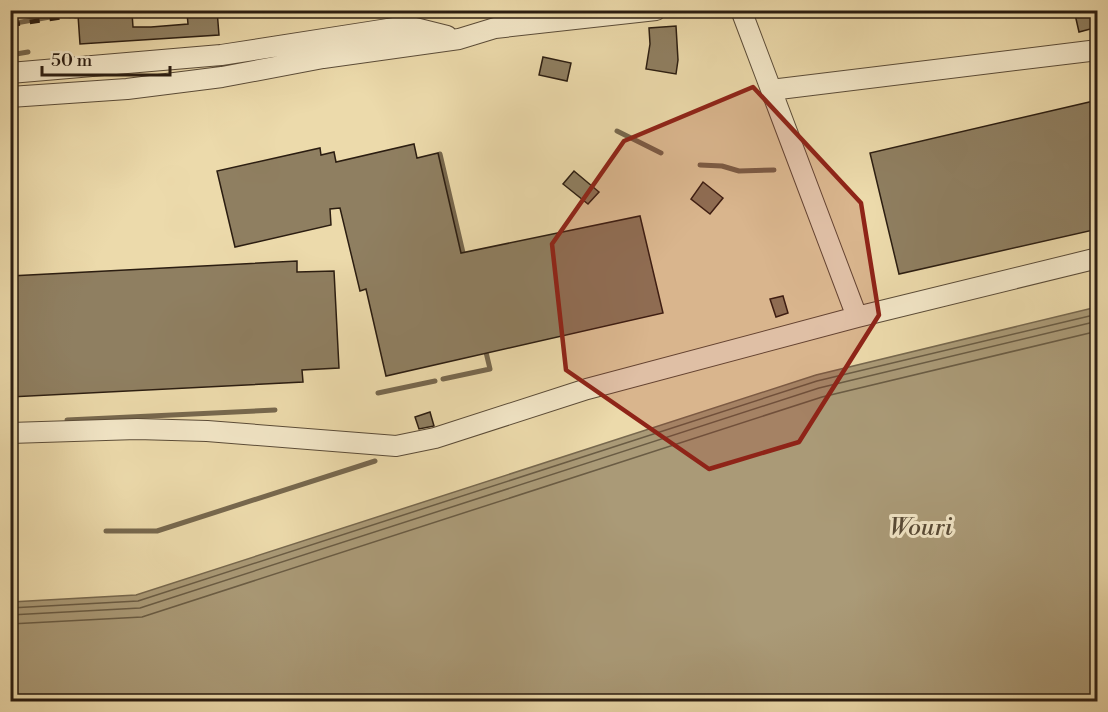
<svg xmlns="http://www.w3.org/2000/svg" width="1108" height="712" font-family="'Libre Bodoni',serif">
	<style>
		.water { fill: #aa9a77; stroke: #77684e; stroke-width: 1.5 }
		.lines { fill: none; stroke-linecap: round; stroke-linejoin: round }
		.shore { stroke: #6a5c44; stroke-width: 1.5 }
		.stream { stroke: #77684e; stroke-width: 5 }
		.building { fill: #8f7f61; stroke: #2b1d11; stroke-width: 1.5 }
		.minor-casing { stroke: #5b4c38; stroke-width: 22 }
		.minor { stroke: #f3e7c8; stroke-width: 20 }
		.rail { stroke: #2b1d11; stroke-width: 4.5; stroke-dasharray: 10 10; stroke-linecap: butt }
		.marked { fill: #8f2418; fill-opacity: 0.2; stroke: #8f2418; stroke-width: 4.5; stroke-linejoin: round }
		.labels { text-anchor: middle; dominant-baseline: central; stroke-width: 6; stroke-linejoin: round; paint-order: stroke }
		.water-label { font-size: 24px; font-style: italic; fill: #574935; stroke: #f3e7c8 }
	</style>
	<rect width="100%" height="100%" fill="#ecdaab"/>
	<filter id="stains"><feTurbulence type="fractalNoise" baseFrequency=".00333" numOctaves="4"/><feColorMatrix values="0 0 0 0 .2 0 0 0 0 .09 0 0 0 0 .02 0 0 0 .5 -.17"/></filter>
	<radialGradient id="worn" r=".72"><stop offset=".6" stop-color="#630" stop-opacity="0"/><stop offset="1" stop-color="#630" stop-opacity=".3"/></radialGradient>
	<path class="water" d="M1097 307V701H11V602L136 595 816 375Z"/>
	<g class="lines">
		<path class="shore" d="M10 608 138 601 817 381 1098 314
			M10 615 140 608 819 388 1098 321
			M10 624 142 617 822 397 1098 331"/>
		<path class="stream" d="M10 24 67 14 76 16
			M10 55 28 52
			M617 131 661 153
			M440 154 464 257
			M700 165 722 166 739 171 774 170
			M443 379 490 369 485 348
			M378 393 435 381
			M67 420 275 410
			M106 531H157L375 461"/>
	</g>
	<path class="building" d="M217 10 219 35 80 44 78 15 132 13 133 27H151L188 24 187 13Z
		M1074 10H1098V27L1079 32Z
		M676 26 678 60 676 74 646 69 650 44 649 28Z
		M543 57 571 63 567 81 539 75Z
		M1098 100V229L899 274 870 153Z
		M414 144 417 158 438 153 461 253 640 216 663 313 386 376 366 289 360 291 340 208 330 209 331 225 235 247 217 171 320 148 321 155 334 152 336 162Z
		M574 171 599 192 588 204 563 184Z
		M703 182 723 198 710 214 691 199Z
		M297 261V272L334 271 339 368 302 370 303 382 10 397V276Z
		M783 296 788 313 776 317 770 299Z
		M430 412 434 426 419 429 415 417Z"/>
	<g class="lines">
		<defs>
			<path id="minor" d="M741 10 857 317
				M10 73 221 55 407 26 447 36
				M771 90 1098 50
				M10 97 127 89 222 77 323 58 459 39 495 28 656 10
				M10 433 137 429 207 431 396 446 435 438 587 389 857 317 1098 258"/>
		</defs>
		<use href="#minor" class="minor-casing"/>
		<use href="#minor" class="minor"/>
		<path class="rail" d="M10 25 108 10"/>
	</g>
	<path class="marked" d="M753 87 861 203 879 315 799 442 709 469 566 370 552 244 624 141Z"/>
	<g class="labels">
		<g class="water-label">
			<text x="921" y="528">Wouri</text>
		</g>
	</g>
	<rect width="1108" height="712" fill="none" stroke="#ecdaab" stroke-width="36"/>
	<rect x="12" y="12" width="1084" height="688" fill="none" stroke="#2b1d11" stroke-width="3"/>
	<rect x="18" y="18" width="1072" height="676" fill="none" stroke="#2b1d11" stroke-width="1.5"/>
	<path d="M42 66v9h128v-9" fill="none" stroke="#2b1d11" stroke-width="3"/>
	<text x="51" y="66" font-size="18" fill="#2b1d11" stroke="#f3e7c8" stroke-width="4.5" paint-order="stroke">50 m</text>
	<rect width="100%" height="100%" filter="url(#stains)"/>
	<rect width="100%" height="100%" fill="url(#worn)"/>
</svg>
